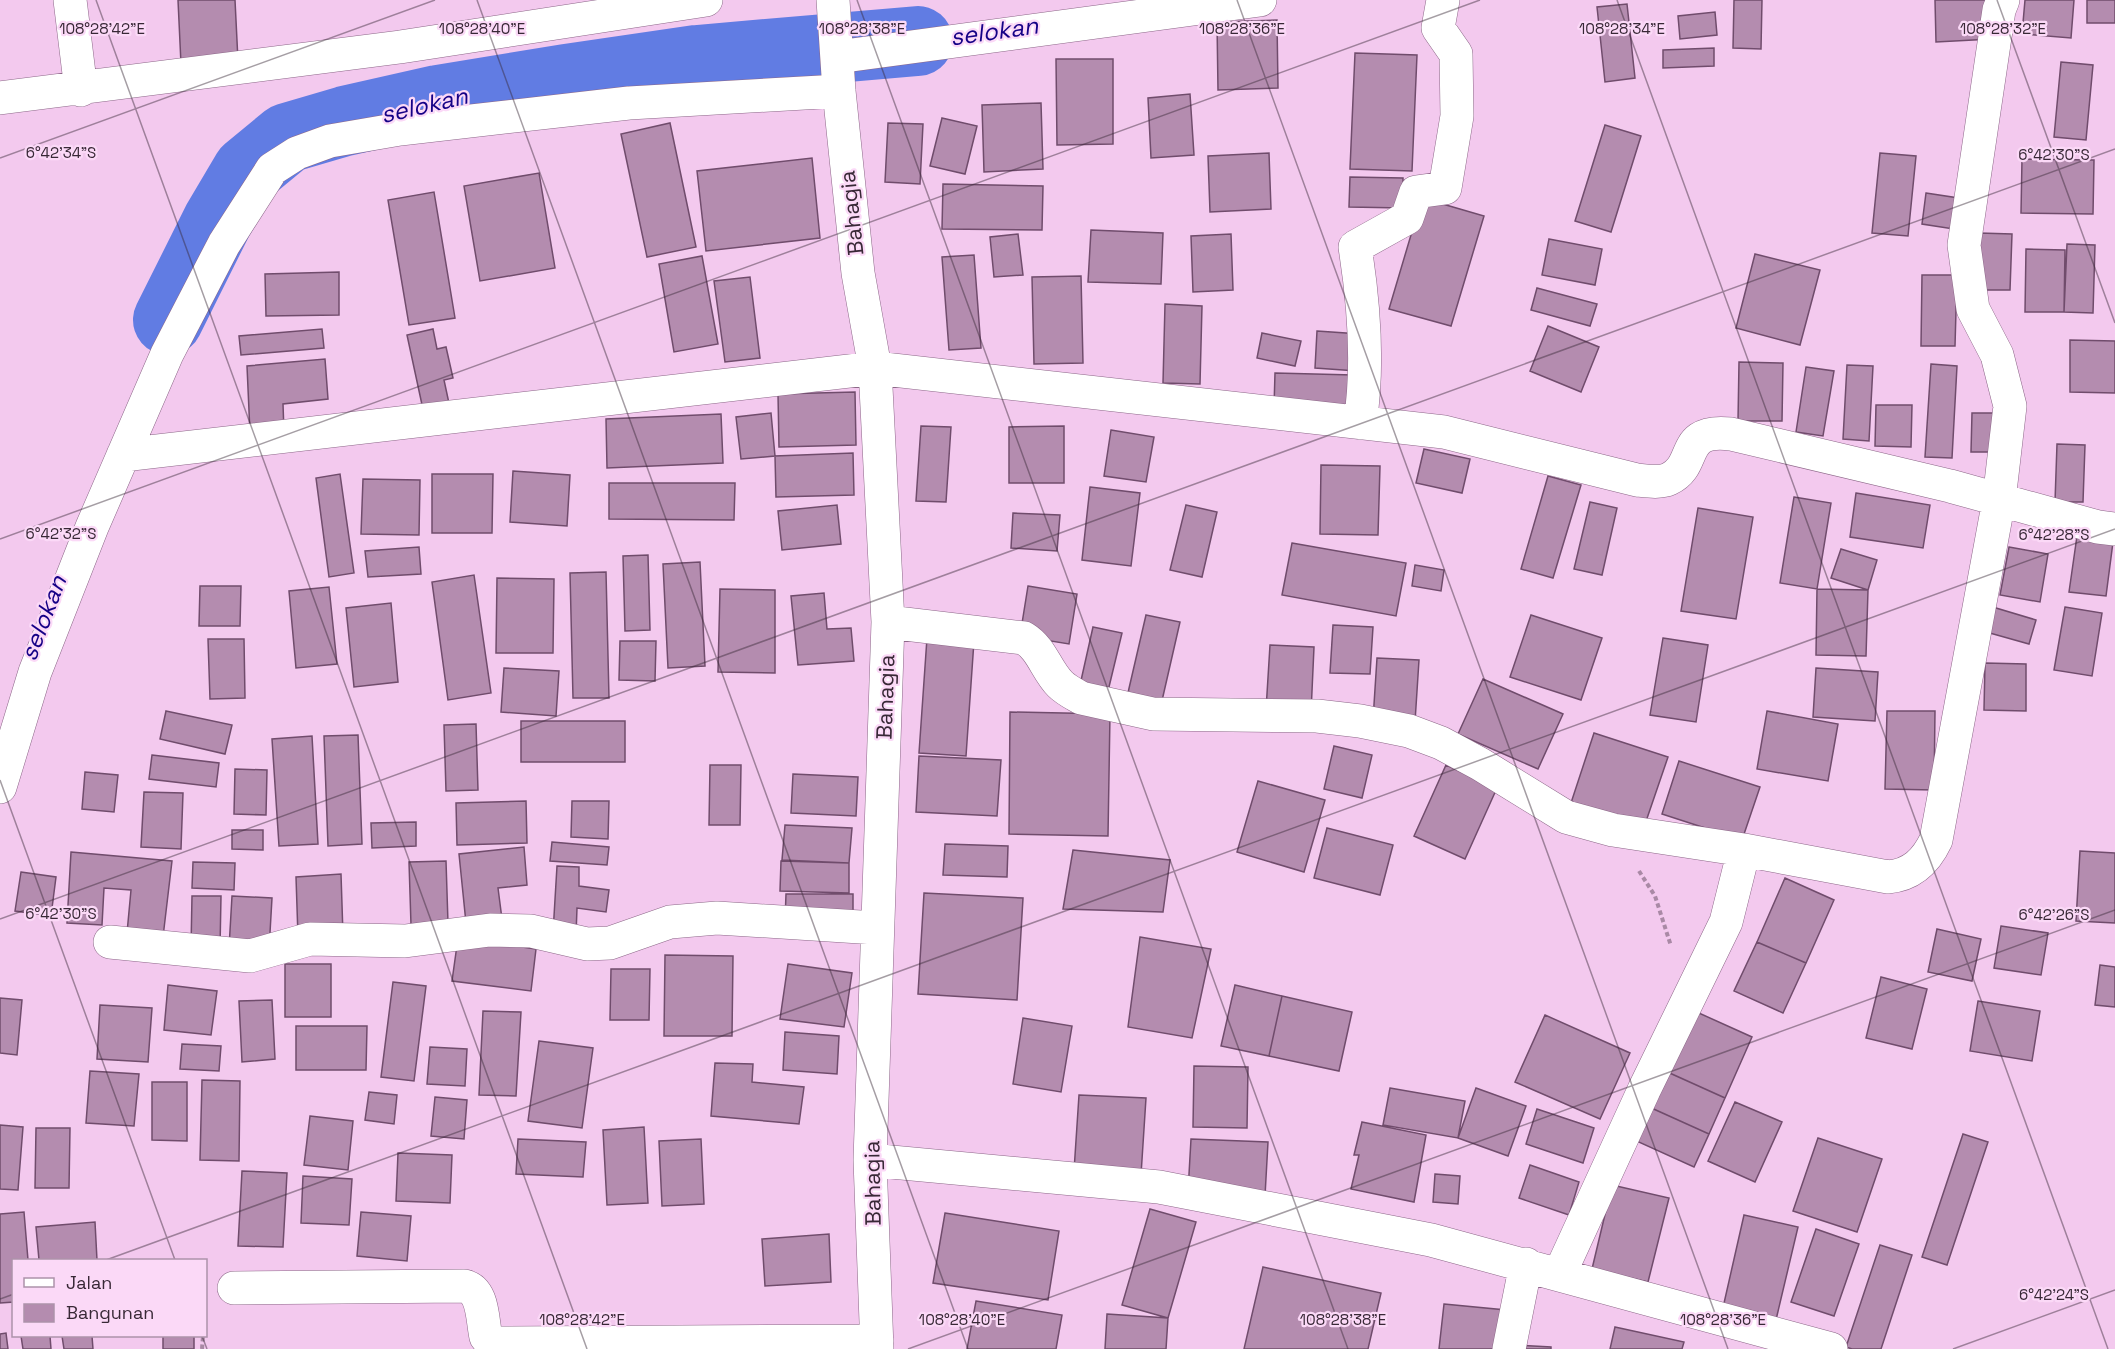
<svg xmlns="http://www.w3.org/2000/svg" width="2115" height="1349" font-family="'Space Grotesk',sans-serif">
	<style>
		.lines { fill: none; stroke-linecap: round; stroke-linejoin: round }
		.river { stroke: #617ce3; stroke-width: 70 }
		.building { fill: #b48caf; stroke: #704c6c; stroke-width: 1.5 }
		.minor-casing { stroke: #8c6788; stroke-width: 34 }
		.path { stroke: #a989a5; stroke-width: 4; stroke-dasharray: 4.5 3; stroke-linecap: butt }
		.minor { stroke: #fff; stroke-width: 33 }
		.ticks { fill: none; stroke: #382836; stroke-width: 1.5; stroke-opacity: 0.45 }
		.labels { text-anchor: middle; dominant-baseline: central; stroke-width: 4.5; stroke-linejoin: round; paint-order: stroke }
		.street-label { font-size: 22px; fill: #382836; stroke: #fbd9f7 }
		.water-label { font-size: 24px; font-style: italic; fill: #150186; stroke: #fbd9f7 }
		.ticks-label { font-size: 15px; text-anchor: middle; fill: #382836; stroke: #fbd9f7; stroke-width: 4.5; stroke-linejoin: round; paint-order: stroke }
	</style>
	<rect width="100%" height="100%" fill="#f3c9ee"/>
	<g class="lines">
		<path class="river" d="M168 320 218 220 247 171 287 138 345 121 438 100 566 79 697 60 918 41"/>
	</g>
	<path class="building" d="M178 0H235L238 61 181 64Z
		M1734 0H1762L1761 49 1733 48Z
		M1935 0H1991L1992 39 1936 42Z
		M2025 0H2074L2071 38 2022 34Z
		M2087 0H2115V23H2087Z
		M1627 4 1635 78 1605 82 1597 7Z
		M1715 12 1717 35 1680 39 1678 16Z
		M1277 20 1278 88 1218 90 1217 22Z
		M1714 48V66L1663 68V50Z
		M1355 53 1417 55 1412 171 1350 169Z
		M1056 59H1113V144L1057 145Z
		M2061 62 2093 65 2086 140 2054 137Z
		M1190 94 1194 155 1151 158 1148 98Z
		M1041 103 1043 169 984 172 982 105Z
		M942 118 977 126 965 174 930 166Z
		M670 123 696 247 647 257 621 134Z
		M888 123 923 124 920 184 885 182Z
		M1605 125 1641 136 1611 232 1575 221Z
		M1269 153 1271 209 1210 212 1208 156Z
		M1880 153 1916 156 1908 236 1872 233Z
		M812 158 820 238 706 251 697 171Z
		M2022 159 2094 160 2093 214 2021 213Z
		M539 173 555 268 480 281 464 186Z
		M1350 177 1403 178V208L1349 207Z
		M943 184 1043 186 1042 230 942 229Z
		M434 192 455 318 409 325 388 200Z
		M1926 193 1965 199 1960 230 1922 224Z
		M1422 198 1484 216 1451 326 1389 309Z
		M1091 230 1163 233 1161 284 1088 282Z
		M1979 233 2012 234 2010 290H1978Z
		M1018 234 1023 275 994 277 990 237Z
		M1231 234 1233 290 1193 292 1191 236Z
		M1549 239 1602 249 1595 285 1542 275Z
		M2067 244 2095 245 2093 313 2064 312Z
		M2026 249 2065 250 2064 312H2025Z
		M1755 254 1820 270 1800 345 1736 328Z
		M974 255 981 348 949 350 942 257Z
		M702 256 718 344 674 352 659 264Z
		M339 272V315L266 316 265 274Z
		M1922 275H1957L1955 346H1921Z
		M1081 276 1083 363 1034 364 1032 277Z
		M750 277 760 358 725 362 714 281Z
		M1537 288 1597 304 1590 326 1531 310Z
		M1165 304 1202 306 1200 384 1163 383Z
		M1548 326 1599 347 1581 392 1530 371Z
		M322 329 324 348 241 355 239 336Z
		M433 329 437 349 446 347 453 378 444 380 450 408 424 414 407 335Z
		M1317 331 1360 334 1357 371 1315 368Z
		M1262 333 1301 341 1295 366 1257 358Z
		M2070 340 2115 341V393L2070 392Z
		M325 359 328 399 283 404 284 432 250 433 247 366Z
		M1739 362 1783 363 1782 421H1738Z
		M1931 364 1957 366 1952 458 1925 457Z
		M1847 365 1873 366 1869 441 1843 439Z
		M1806 367 1834 371 1823 436 1796 432Z
		M1275 373 1353 375 1352 410 1274 407Z
		M855 392 856 445 779 447 778 394Z
		M1876 405H1912L1911 447 1875 446Z
		M771 413 775 456 741 459 736 417Z
		M1972 413H1997L1996 452H1971Z
		M721 414 723 463 607 468 606 419Z
		M921 426 951 427 946 502 916 501Z
		M1064 426V483H1009V427Z
		M1111 430 1154 437 1146 482 1104 476Z
		M2057 444 2085 445 2083 502H2055Z
		M1424 449 1470 459 1462 493 1416 483Z
		M853 453 854 495 776 497 775 456Z
		M1321 465 1380 466 1378 535 1320 534Z
		M513 471 570 475 567 526 510 522Z
		M340 474 354 573 329 577 316 478Z
		M432 474H493L492 533H432Z
		M1548 476 1581 485 1553 578 1521 569Z
		M363 479 420 480 419 535 361 534Z
		M609 483H735L734 520 609 519Z
		M1090 487 1140 493 1131 566 1082 560Z
		M1856 493 1930 505 1923 548 1850 537Z
		M1794 497 1831 503 1817 589 1780 583Z
		M1590 502 1617 508 1602 575 1574 569Z
		M837 505 841 544 782 550 778 511Z
		M1186 505 1217 512 1202 577 1170 570Z
		M1698 508 1753 517 1736 619 1681 611Z
		M1013 513 1060 515 1057 551 1011 548Z
		M2077 536 2113 542 2106 596 2069 592Z
		M1292 543 1406 563 1396 616 1282 595Z
		M419 547 421 574 368 577 365 551Z
		M2009 547 2048 554 2040 602 2000 595Z
		M1841 549 1877 560 1868 590 1831 578Z
		M648 555 650 630 625 631 623 556Z
		M700 562 705 666 668 668 663 564Z
		M1415 565 1444 570 1441 591 1412 586Z
		M606 572 609 698H573L570 573Z
		M474 575 491 693 448 700 432 582Z
		M497 578 554 579 553 653H496Z
		M200 586H241L240 626H199Z
		M1028 586 1077 594 1069 644 1020 636Z
		M329 587 337 664 296 668 289 591Z
		M720 589 775 590V673L718 672Z
		M1817 589 1868 590 1866 656 1816 655Z
		M824 593 827 629 851 628 854 661 798 665 791 596Z
		M391 603 398 682 354 687 346 608Z
		M1986 605 2036 620 2029 644 1979 630Z
		M2065 607 2102 613 2092 676 2054 670Z
		M1146 615 1180 622 1161 705 1127 697Z
		M1531 615 1602 638 1581 700 1510 677Z
		M1333 625 1373 627 1370 674 1330 673Z
		M1093 627 1122 633 1108 691 1080 685Z
		M927 638 974 641 966 756 919 753Z
		M1663 638 1708 645 1696 722 1650 715Z
		M208 639H244L245 698 210 699Z
		M620 641H656L655 681 619 680Z
		M1270 645 1314 647 1311 713 1266 710Z
		M1377 658 1419 660 1415 722 1373 720Z
		M1985 663 2026 664V711L1984 710Z
		M504 668 559 671 556 716 501 712Z
		M1816 668 1878 672 1875 721 1813 717Z
		M1483 679 1563 714 1538 769 1458 734Z
		M166 711 232 725 225 754 160 739Z
		M1767 711 1838 724 1828 781 1757 769Z
		M1887 711H1935L1934 790 1885 789Z
		M1010 712 1110 714 1108 836 1009 834Z
		M521 721H625V762H521Z
		M476 724 478 790 446 791 444 725Z
		M1594 733 1668 757 1642 833 1569 809Z
		M358 735 362 844 328 846 324 736Z
		M312 736 318 844 279 846 272 739Z
		M1334 746 1372 755 1362 798 1324 789Z
		M152 755 219 763 216 787 149 779Z
		M919 756 1001 760 997 816 916 812Z
		M1679 761 1760 787 1742 840 1662 814Z
		M710 765H741L740 825H709Z
		M1446 765 1497 788 1465 859 1414 836Z
		M235 769 267 770 266 815 234 814Z
		M85 772 118 775 114 812 82 809Z
		M793 774 858 777 856 816 791 813Z
		M1258 781 1325 800 1304 872 1237 852Z
		M144 792 183 793 181 849 141 847Z
		M526 801 527 843 457 845 456 803Z
		M572 801H609L608 839 571 837Z
		M416 822V846L372 848 371 823Z
		M785 825 852 828 849 863 782 860Z
		M1327 828 1393 845 1380 895 1314 878Z
		M232 830H263V850L232 849Z
		M552 842 609 847 607 865 550 861Z
		M945 844 1008 846 1007 877 943 875Z
		M524 847 527 885 498 888 502 919 466 923 459 854Z
		M1073 850 1170 860 1163 912 1063 909Z
		M2080 851 2115 853V923L2076 921Z
		M71 852 172 861 163 937 127 933 131 890 104 888 102 925 67 923Z
		M446 861 448 923 411 925 409 862Z
		M781 861 849 863V893L780 891Z
		M193 862 235 863 234 890 192 888Z
		M557 866 579 867V886L609 890 606 912 577 908 576 935 553 933Z
		M21 872 56 877 51 916 15 911Z
		M341 874 343 935 298 937 296 877Z
		M1785 878 1834 900 1806 963 1757 942Z
		M924 893 1023 898 1017 1000 918 994Z
		M786 894H853V922H785Z
		M192 896H221L220 948H191Z
		M232 896 272 898 269 950 229 948Z
		M2001 926 2048 933 2041 975 1994 968Z
		M1937 929 1981 939 1972 981 1928 972Z
		M1140 937 1211 949 1192 1038 1128 1027Z
		M458 938 536 949 531 991 452 981Z
		M1757 942 1806 963 1783 1013 1734 991Z
		M665 955 733 956 732 1036H664Z
		M285 964H331V1017H285Z
		M788 964 852 973 844 1027 780 1019Z
		M2100 965 2115 967V1007L2095 1005Z
		M611 969H650L649 1020H610Z
		M1881 977 1927 989 1912 1049 1866 1038Z
		M393 982 426 986 414 1081 381 1077Z
		M168 985 217 991 211 1035 164 1030Z
		M1235 985 1282 996 1269 1056 1221 1046Z
		M1282 996 1352 1012 1339 1071 1269 1056Z
		M0 998 22 1000 17 1055 0 1053Z
		M272 1000 275 1059 242 1062 239 1001Z
		M1978 1001 2040 1011 2032 1061 1970 1051Z
		M100 1005 152 1008 148 1062 97 1059Z
		M1690 1009 1752 1037 1725 1098 1663 1070Z
		M483 1011 521 1012 516 1096 479 1095Z
		M1545 1015 1630 1053 1600 1119 1515 1082Z
		M1023 1018 1072 1026 1061 1092 1013 1084Z
		M296 1026H367L366 1070H296Z
		M785 1032 839 1036 837 1074 783 1070Z
		M539 1041 593 1048 582 1128 528 1121Z
		M182 1044 221 1046 219 1071 180 1069Z
		M430 1047 467 1049 465 1086 427 1084Z
		M715 1063 753 1064 752 1082 804 1087 799 1124 711 1116Z
		M1194 1066 1248 1067 1247 1128 1193 1127Z
		M1663 1070 1725 1098 1709 1134 1647 1106Z
		M90 1071 139 1074 134 1126 86 1123Z
		M202 1080 240 1081 239 1161 200 1160Z
		M152 1082H187V1141L152 1140Z
		M1390 1088 1465 1101 1458 1138 1383 1125Z
		M1476 1088 1526 1106 1508 1156 1458 1138Z
		M369 1092 397 1095 394 1124 365 1120Z
		M1079 1095 1146 1098 1141 1175 1074 1171Z
		M435 1097 467 1100 464 1139 431 1136Z
		M1735 1102 1782 1122 1755 1182 1708 1161Z
		M1647 1106 1709 1134 1694 1167 1632 1139Z
		M1537 1109 1594 1128 1583 1163 1526 1144Z
		M310 1116 353 1121 348 1170 304 1165Z
		M1362 1122 1426 1135 1414 1202 1351 1189 1359 1155H1354Z
		M0 1125 23 1127 18 1190 0 1189Z
		M644 1127 648 1203 607 1205 603 1130Z
		M36 1128H70L69 1188H35Z
		M1963 1134 1988 1142 1947 1265 1922 1257Z
		M1818 1138 1882 1159 1857 1232 1793 1211Z
		M518 1139 586 1142 583 1177 516 1174Z
		M701 1139 704 1204 662 1206 659 1141Z
		M1191 1139 1268 1142 1265 1196 1188 1192Z
		M398 1153 452 1155 450 1203 396 1201Z
		M1530 1165 1579 1182 1569 1215 1519 1198Z
		M242 1171 287 1173 283 1247 238 1246Z
		M1435 1174 1460 1176 1458 1204 1433 1202Z
		M303 1176 352 1179 349 1225 301 1223Z
		M1612 1185 1669 1198 1648 1282 1592 1269Z
		M1150 1209 1196 1222 1168 1318 1122 1305Z
		M24 1212 28 1260H14V1302L0 1303V1214Z
		M361 1212 411 1216 407 1261 357 1256Z
		M945 1213 1059 1231 1048 1300 933 1283Z
		M1744 1215 1798 1227 1775 1324 1722 1312Z
		M95 1222 97 1260H39L36 1227Z
		M1816 1229 1859 1244 1834 1316 1791 1302Z
		M829 1234 831 1282 765 1286 762 1239Z
		M1880 1245 1912 1255 1881 1349H1852L1846 1347Z
		M1263 1267 1381 1293 1368 1349H1244Z
		M976 1301 1062 1315 1056 1349H967Z
		M1444 1304 1506 1310 1501 1349H1439Z
		M1107 1314 1168 1318 1166 1349H1105Z
		M1615 1327 1684 1342 1682 1349H1610Z
		M6 1333 8 1349H0V1334Z
		M21 1336H50L51 1349H23Z
		M62 1336H92L93 1349H64Z
		M163 1336H194V1349H163Z
		M1516 1345 1551 1347V1349H1515Z"/>
	<g class="lines">
		<defs>
			<path id="minor" d="M70 0 81 90
				M833 0 839 91 858 273 875 368 888 622 870 1160 877 1349
				M837 57 1260 0
				M0 98 400 47 706 0
				M1360 423C1369 365 1364 304 1355 247L1407 218 1416 192 1445 188 1457 116 1456 54 1438 28 1443 0
				M123 455 875 368 1444 432 1637 480C1647 481 1660 483 1669 479 1699 465 1678 428 1731 434L1950 486 2098 527 2115 529
				M888 622 1024 638C1042 649 1046 670 1060 684 1066 690 1074 694 1081 698L1153 714 1317 716 1360 721 1409 731 1441 743 1480 764 1566 817 1613 830 1744 850
				M0 787 35 672 92 527 167 354 224 244 272 169 297 153 330 141 400 129 629 103 839 91
				M110 942 250 956 310 939 405 941 490 930 531 931 587 944 610 943 670 922 717 918 876 928
				M870 1160 1159 1187 1431 1240 1831 1349
				M1560 1273 1644 1090 1726 922 1744 850 1888 877C1912 875 1926 861 1936 840L1999 500 2010 406 1997 355 1973 309 1964 245 1999 10 2003 0
				M234 1288 464 1286C484 1290 482 1320 486 1337L496 1343 877 1341
				M1509 1349 1526 1264"/>
		</defs>
		<use href="#minor" class="minor-casing"/>
		<path class="path" d="M1639 871 1655 896 1671 946
			M202 1349 203 1336"/>
		<use href="#minor" class="minor"/>
	</g>
	<path class="ticks" d="M96 0 587 1349M477 0 968 1349M857 0 1348 1349M1237 0 1728 1349M1617 0 2108 1349M1997 0 2115 323M0 158 435 0M0 539 1480 0M0 780 175 1260M0 919 2115 149M106 1260 2115 529M0 1299 14 1294M202 1336 207 1349M908 1349 2115 910M1953 1349 2115 1290"/>
	<g class="labels">
		<g class="street-label">
			<text transform="translate(851 213) rotate(-96)">Bahagia</text>
			<text transform="translate(885 697) rotate(-88)">Bahagia</text>
			<text transform="translate(872 1183) rotate(-91)">Bahagia</text>
		</g>
		<g class="water-label">
			<text transform="translate(994 31) rotate(-8)">selokan</text>
			<text transform="translate(424 105) rotate(-13)">selokan</text>
			<text transform="translate(43 618) rotate(-69)">selokan</text>
		</g>
	</g>
	<g class="ticks-label">
		<text x="102" y="34">108°28'42"E</text>
		<text x="482" y="34">108°28'40"E</text>
		<text x="862" y="34">108°28'38"E</text>
		<text x="1242" y="34">108°28'36"E</text>
		<text x="1622" y="34">108°28'34"E</text>
		<text x="2003" y="34">108°28'32"E</text>
		<text x="61" y="158">6°42'34"S</text>
		<text x="2054" y="160">6°42'30"S</text>
		<text x="61" y="539">6°42'32"S</text>
		<text x="2054" y="540">6°42'28"S</text>
		<text x="61" y="919">6°42'30"S</text>
		<text x="2054" y="920">6°42'26"S</text>
		<text x="2054" y="1300">6°42'24"S</text>
		<text x="582" y="1325">108°28'42"E</text>
		<text x="962" y="1325">108°28'40"E</text>
		<text x="1343" y="1325">108°28'38"E</text>
		<text x="1723" y="1325">108°28'36"E</text>
	</g>
	<rect x="12" y="1259" width="195" height="78" fill="#fbd9f7" stroke="#ad92aa" stroke-width="1.5"/>
	<rect x="24" y="1278" width="30" height="9" fill="#ffffff" stroke="#ad92aa" stroke-width="1.5"/>
	<text x="66" y="1289" font-size="18" fill="#382836">Jalan</text>
	<rect x="24" y="1304" width="30" height="18" fill="#b48caf" stroke="#ad92aa" stroke-width="1.5"/>
	<text x="66" y="1319" font-size="18" fill="#382836">Bangunan</text>
</svg>
